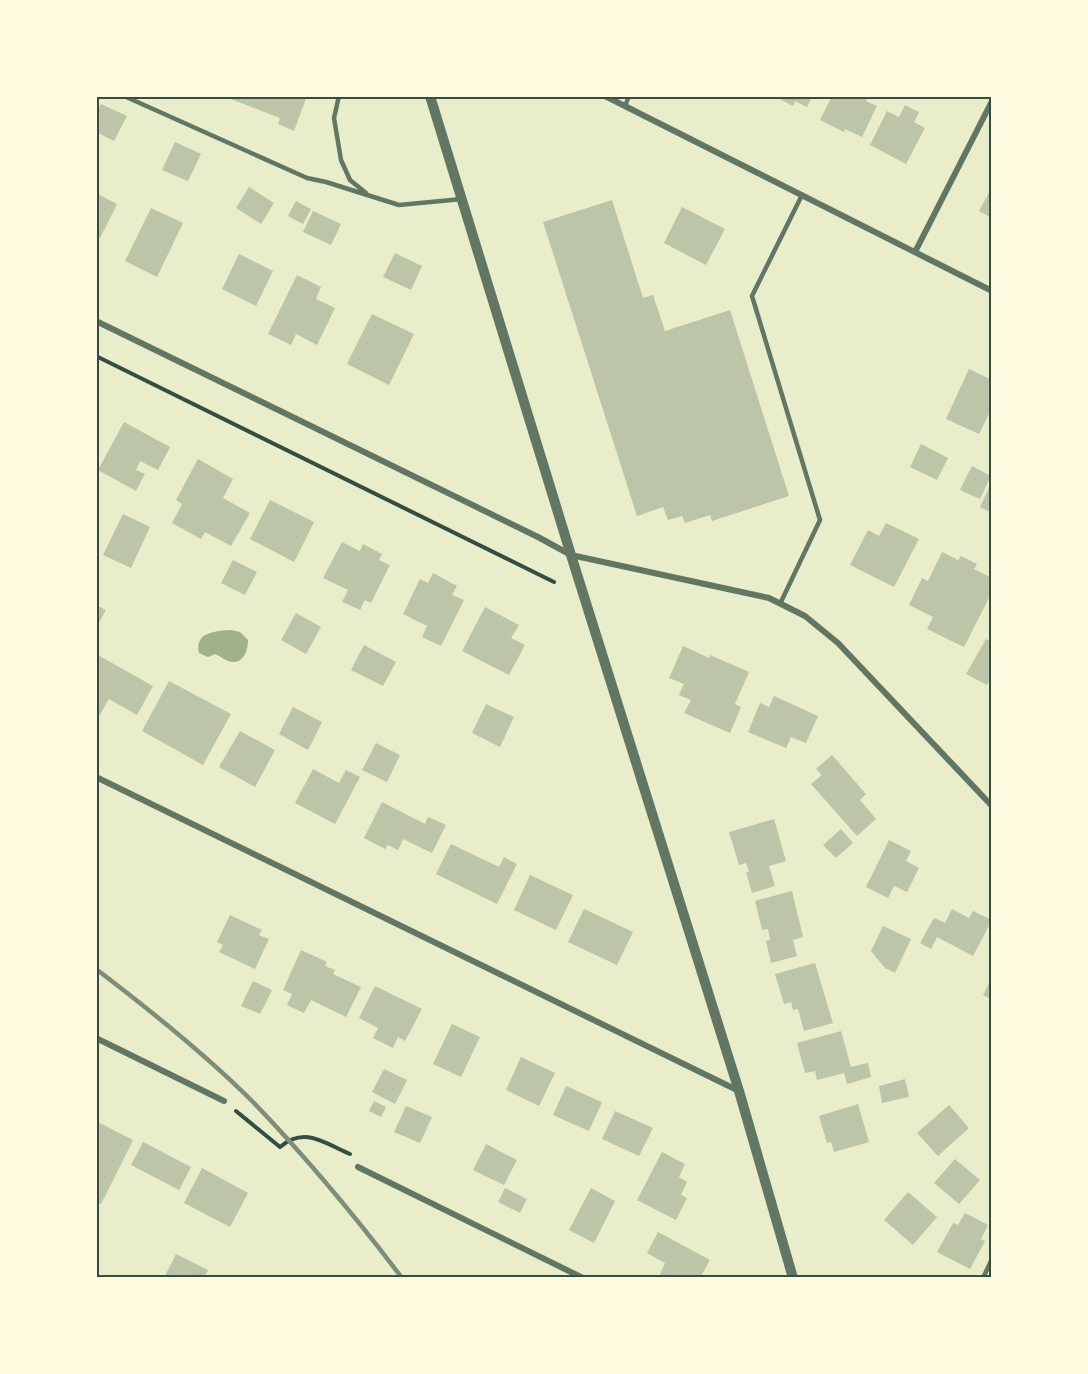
<svg xmlns="http://www.w3.org/2000/svg" width="1088" height="1374" font-family="Mulish,sans-serif">
	<style>
		.water { fill: #a3b18a }
		.building { fill: #bcc5a7 }
		.lines { fill: none; stroke-linecap: round; stroke-linejoin: round }
		.path { stroke: #344e41; stroke-width: 4 }
		.service { stroke: #617663; stroke-width: 4.5 }
		.minor { stroke: #617663; stroke-width: 6 }
		.tertiary { stroke: #617663; stroke-width: 10 }
		.rail { stroke: #7c8e77; stroke-width: 4.5 }
		.neatline { fill: none; stroke: #344e41; stroke-width: 2 }
	</style>
	<rect width="100%" height="100%" fill="#e9edc9"/>
	<path class="water" d="M232 630 240 632 248 640C248 651 243 666 228 661 223 659 220 656 215 654L208 657 199 653C194 631 218 631 232 630Z"/>
	<path class="building" d="M223 96H307L294 131 278 124 280 118Z
		M774 96H812L807 107 795 101 793 106Z
		M832 96H869L866 101 877 106 862 137 845 129 844 132 820 120Z
		M101 104 127 116 114 141 96 132V113Z
		M905 105 919 112 914 122 925 128 906 164 870 145 887 111 899 117Z
		M175 142 201 154 188 181 162 170Z
		M96 186 99 187 96 193 117 204 100 238 96 236Z
		M249 187 274 203 261 224 236 208Z
		M992 187V218L979 211Z
		M612 200 643 298 653 295 665 331 730 310 789 496 712 521 710 515 685 523 682 516 668 520 663 507 637 516 543 222Z
		M296 201 311 209 303 224 288 216Z
		M682 207 725 229 706 265 664 243Z
		M151 208 183 223 157 277 125 261Z
		M313 211 341 224 331 245 303 232Z
		M395 253 422 266 411 290 383 277Z
		M239 254 273 271 256 306 222 289Z
		M297 275 321 287 316 299 335 308 317 345 296 334 291 345 268 334Z
		M372 314 414 334 389 385 347 364Z
		M969 369 992 380V408L979 434 946 419Z
		M124 422 170 447 158 470 140 461 136 470 145 474 136 491 98 470Z
		M921 444 948 458 937 480 910 467Z
		M198 459 233 479 223 498 250 513 231 546 205 532 201 539 172 523 182 504 176 500Z
		M972 466 991 476 980 499 960 490Z
		M992 481V513L980 507Z
		M270 500 314 522 294 562 250 539Z
		M123 514 150 527 131 568 103 555Z
		M886 523 919 539 894 587 850 565 868 530 879 536Z
		M342 542 360 551 363 544 382 554 379 560 390 565 371 603 365 600 360 610 342 602 348 590 323 578Z
		M942 552 958 560 961 556 977 564 974 569 992 578V592L964 647 927 629 933 617 909 605 922 578 928 581Z
		M233 560 257 572 245 595 221 583Z
		M433 573 457 586 452 595 464 600 441 646 422 637 427 626 403 614 420 579 428 583Z
		M96 605 106 610 96 628Z
		M485 607 519 625 511 638 525 645 509 675 462 651Z
		M296 613 321 627 306 654 281 640Z
		M986 639 992 642V681L990 680 987 685 966 674Z
		M364 645 396 662 383 686 351 670Z
		M683 646 709 658 710 655 749 672 735 704 741 707 730 733 684 713 691 700 679 695 684 684 669 678Z
		M96 654 153 686 137 715 109 699 98 718 96 716Z
		M169 681 231 714 203 765 142 731Z
		M774 696 818 716 806 743 791 737 786 748 748 732 760 703 769 707Z
		M486 704 514 717 500 747 472 733Z
		M293 707 322 722 308 750 279 734Z
		M240 731 275 750 255 787 219 767Z
		M376 743 400 755 387 782 362 770Z
		M832 755 866 794 860 800 876 819 857 836 811 784 822 775 816 769Z
		M313 769 339 783 346 770 360 777 335 824 295 803Z
		M382 802 425 824 428 817 446 825 432 853 403 839 398 850 388 845 385 849 364 838Z
		M774 819 786 861 769 866 775 886 752 893 746 872H749L746 863 739 865 729 832Z
		M841 829 853 843 836 858 823 845Z
		M889 840 911 851 906 861 919 868 907 892 894 886 888 898 866 887Z
		M451 844 499 867 504 857 517 864 497 904 436 874Z
		M530 875 573 895 556 930 514 910Z
		M792 891 803 937 793 940 797 956 771 963 766 941 770 940 768 929 762 930 755 901Z
		M584 909 633 932 617 965 568 942Z
		M952 909 969 918 973 911 992 920 973 956 937 937 931 949 920 943 934 918 945 923Z
		M230 915 262 930 259 935 269 939 255 969 219 952 223 945 217 942Z
		M883 926 911 939 895 973 885 968 871 951Z
		M301 950 327 962 325 966 335 970 333 974 361 987 346 1017 311 1000 304 1013 287 1005 292 994 283 990Z
		M815 963 833 1023 804 1031 798 1009 793 1010 791 1002 784 1004 775 974Z
		M992 978V1000L983 995Z
		M253 981 272 990 260 1014 241 1006Z
		M375 986 422 1009 405 1041 398 1037 393 1048 373 1038 378 1028 359 1018Z
		M452 1024 480 1037 461 1077 433 1064Z
		M841 1031 851 1067 868 1063 871 1077 847 1084 844 1073 817 1080 815 1071 805 1073 797 1043Z
		M521 1057 555 1073 539 1106 506 1090Z
		M384 1069 407 1080 395 1104 372 1092Z
		M905 1079 909 1097 882 1103 879 1086Z
		M566 1086 602 1102 589 1131 553 1115Z
		M374 1101 386 1107 381 1117 369 1111Z
		M858 1104 869 1142 834 1152 831 1142 827 1143 819 1116Z
		M949 1105 969 1128 938 1156 917 1133Z
		M406 1106 432 1117 420 1143 394 1132Z
		M615 1111 653 1128 639 1156 602 1139Z
		M96 1121 133 1140 101 1204 96 1202Z
		M143 1142 191 1167 179 1190 131 1165Z
		M486 1144 517 1160 504 1185 473 1170Z
		M662 1152 685 1164 679 1177 687 1182 681 1195 687 1198 676 1220 637 1200Z
		M955 1159 980 1180 959 1204 934 1183Z
		M202 1168 248 1193 230 1227 184 1203Z
		M505 1188 527 1199 520 1213 498 1202Z
		M591 1188 615 1201 594 1243 569 1230Z
		M908 1192 937 1217 913 1245 884 1220Z
		M965 1213 988 1225 981 1239 985 1241 970 1269 937 1252 953 1223 958 1225Z
		M658 1232 710 1260 700 1278 659 1277 665 1263 647 1253Z
		M176 1254 208 1270 204 1278H164Z"/>
	<g class="lines">
		<path class="path" d="M96 356 554 582
			M236 1111 280 1147C305 1126 324 1143 350 1154"/>
		<path class="service" d="M124 96 307 178 326 182 399 205 462 199
			M339 96 334 118 341 160 350 180 366 193
			M625 106 629 96
			M780 604 820 520 752 296 802 195
			M983 1278 992 1259"/>
		<path class="minor" d="M605 96 992 291
			M915 252 992 101
			M96 321 538 537 571 555 769 598 805 616 838 643 992 806
			M96 777 739 1091
			M96 1038 224 1101
			M358 1167 583 1278"/>
		<path class="tertiary" d="M430 96 571 555 739 1091 793 1278"/>
		<path class="rail" d="M96 969C150 1010 204 1053 252 1101 306 1157 355 1216 402 1278"/>
	</g>
	<rect width="1088" height="1374" fill="none" stroke="#fefae0" stroke-width="195"/>
	<rect x="98" y="98" width="892" height="1178" class="neatline"/>
</svg>
